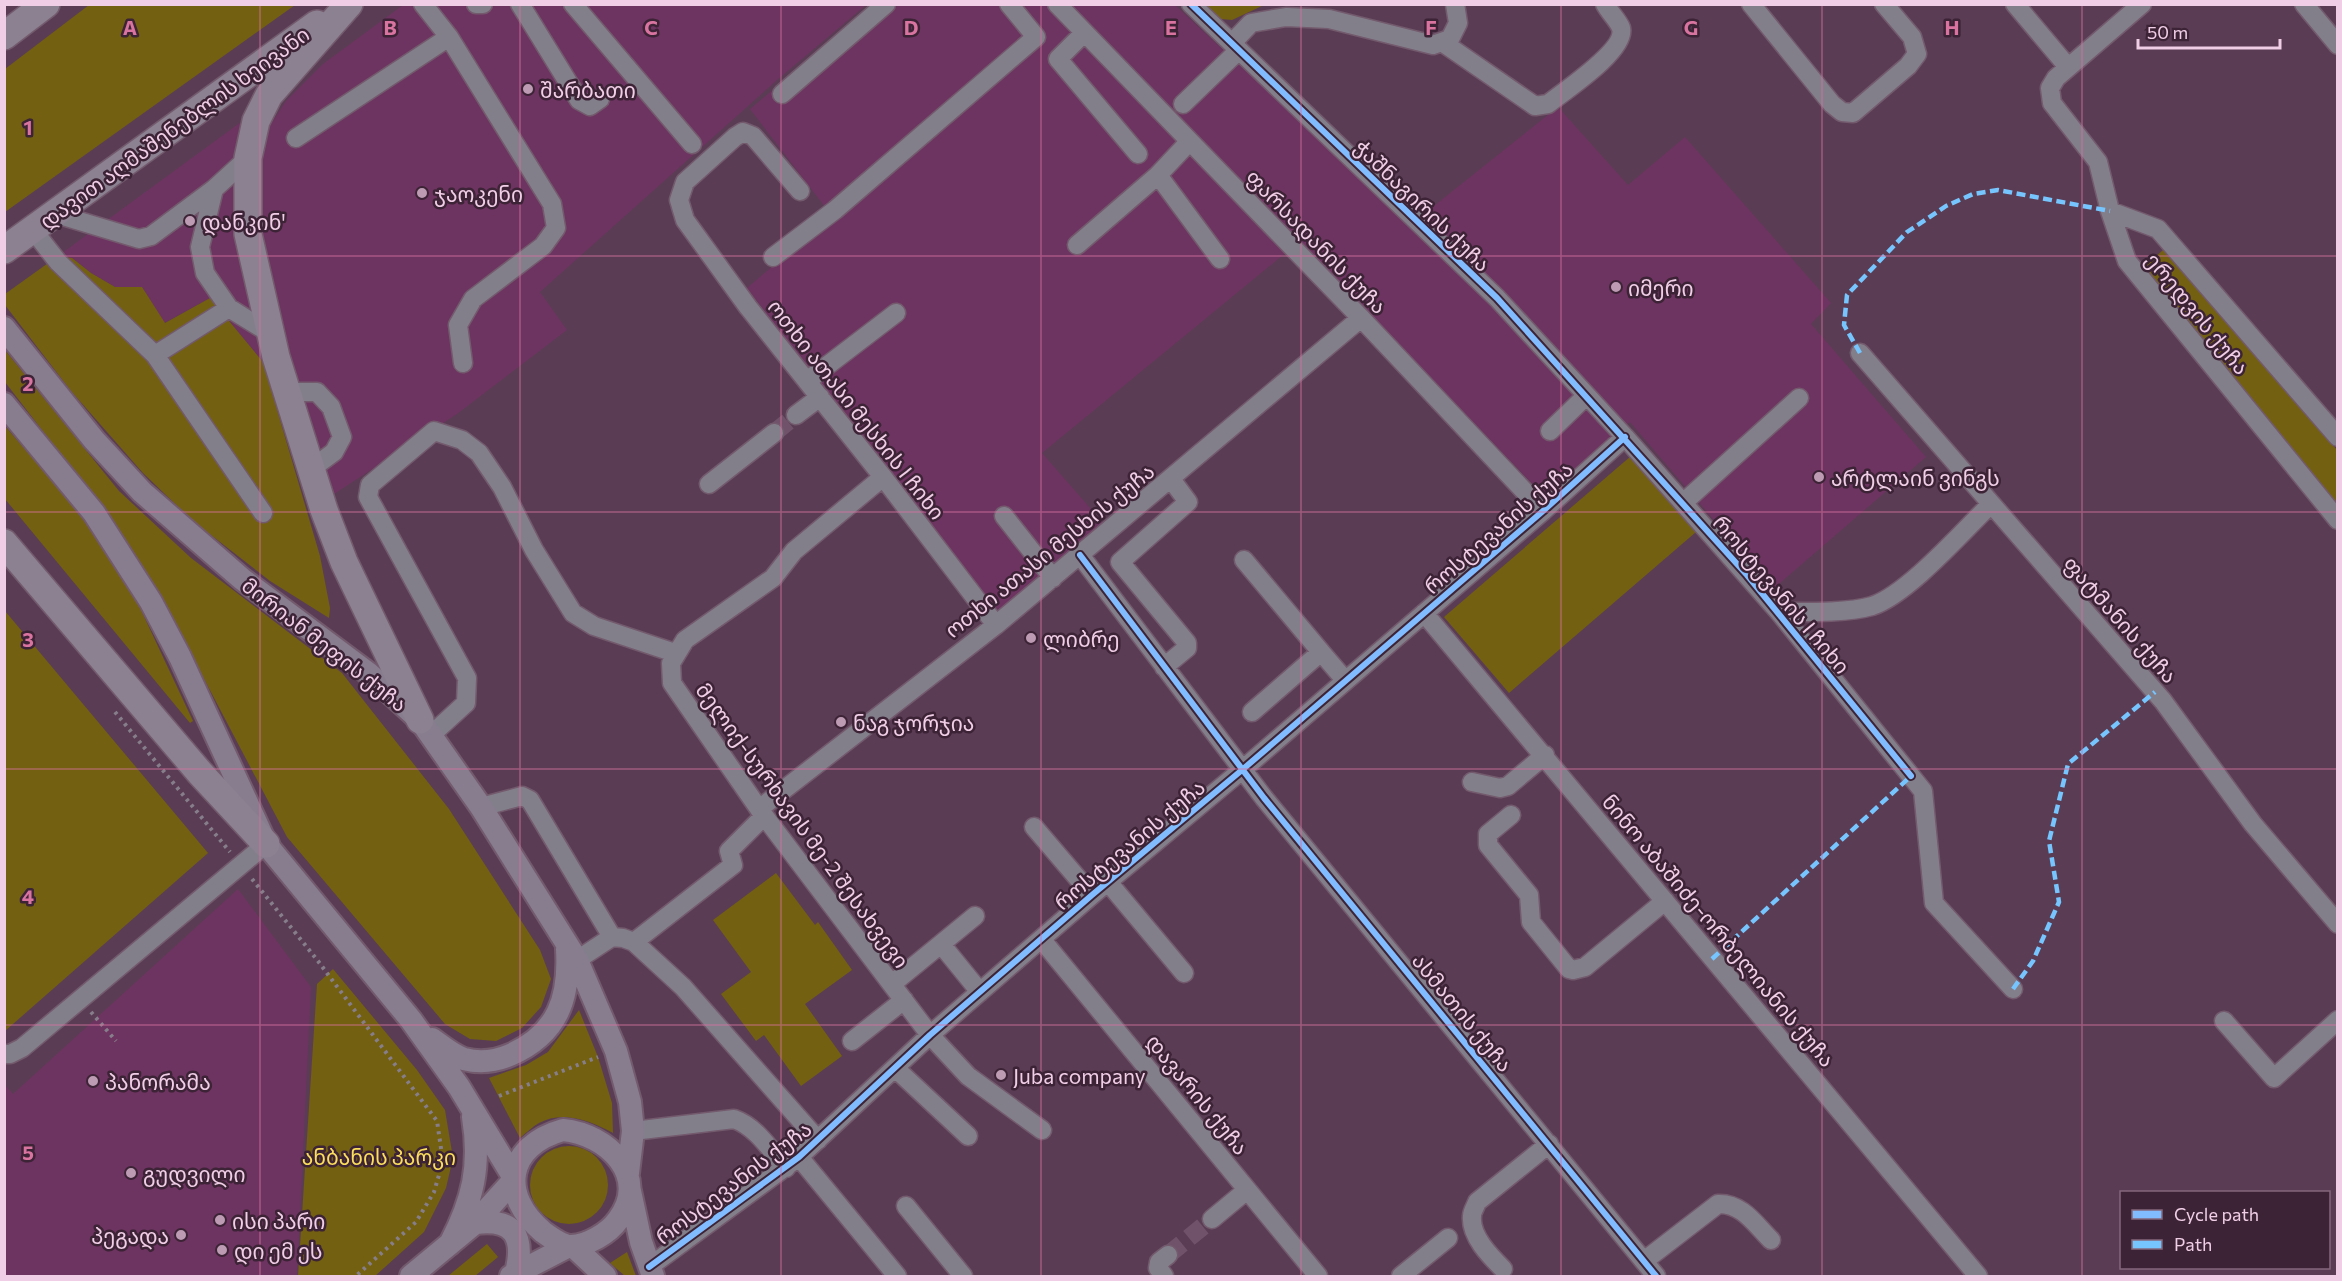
<svg xmlns="http://www.w3.org/2000/svg" width="2342" height="1281" font-family="Commissioner,'Noto Sans Georgian',sans-serif">
	<style>
		.built { fill: #6e3461 }
		.green { fill: #736010 }
		.lines { fill: none; stroke-linecap: round; stroke-linejoin: round }
		.minor-tunnel { stroke: #70536a; stroke-width: 18; stroke-dasharray: 18 9; stroke-linecap: butt }
		.minor-casing { stroke: #735a6d; stroke-width: 21 }
		.major-casing { stroke: #735a6d; stroke-width: 26 }
		.highway-casing { stroke: #735a6d; stroke-width: 30 }
		.path { stroke: #877e8b; stroke-width: 4; stroke-dasharray: 3 4.5; stroke-linecap: butt }
		.minor { stroke: #827f8b; stroke-width: 18 }
		.major { stroke: #877d8f; stroke-width: 22 }
		.highway { stroke: #8b8190; stroke-width: 27 }
		.quiet { stroke: #76c5fe; stroke-width: 4.5; stroke-dasharray: 9 4.5; stroke-linecap: butt }
		.cycleway-casing { stroke: #3d2336; stroke-width: 10 }
		.cycleway { stroke: #80bcff; stroke-width: 6 }
		.grid { fill: none; stroke: #d973a0; stroke-width: 1.5; stroke-opacity: 0.55 }
		.poi-dot { fill: #bc9bb3; stroke: #3d2336; stroke-width: 2 }
		.labels { text-anchor: middle; dominant-baseline: central; stroke-width: 5; stroke-linejoin: round; paint-order: stroke }
		.poi-label { font-size: 21px; fill: #f0cee6; stroke: #3d2336; text-anchor: start }
		.street-label { font-size: 21px; fill: #f0cee6; stroke: #3d2336 }
		.park-label { font-size: 21px; fill: #fbde5b; stroke: #3d2336 }
		.grid-label { font-size: 20px; text-anchor: middle; font-weight: bold; fill: #d973a0; stroke: #3d2336; stroke-width: 5; stroke-linejoin: round; paint-order: stroke }
	</style>
	<rect width="100%" height="100%" fill="#5a3d54"/>
	<path class="built" d="M403 5H866L777 80 540 292 567 330 457 414 334 494 288 359 261 236 258 174 267 130 286 101 323 64Z
		M875 5H1175L1410 225 1558 107 1628 185 1685 137 1831 303 1811 324 1926 457 1773 589 1630 422 1544 496 1300 241 1042 453 1105 525 1005 610 996 611 747 288 832 216 750 109Z
		M241 122 237 182 256 301 263 362 210 298 164 323 142 287H115L91 273 72 258 58 256Z
		M238 889 311 987 297 1276H5V1085L13 1094Z"/>
	<path class="green" d="M89 5H295L5 212V69Z
		M1205 5H1264L1232 20 1221 19Z
		M2163 250 2337 450V505L2143 268Z
		M58 256 72 258 91 273 115 287H142L165 323 210 298 263 362 320 556 330 608 329 618 270 581 193 521 143 473 71 391 5 305V294Z
		M4 349 119 491 191 558 342 673 449 809 540 950 551 979 541 1007 522 1028 496 1041 470 1039 445 1024 287 837 180 633 100 505 5 382Z
		M4 425 73 505 133 593 193 721 190 723 5 499Z
		M1631 456 1696 532 1509 693 1444 617Z
		M5 611 208 853 5 1031H4Z
		M776 873 815 925 818 922 852 970 805 1004 842 1056 801 1086 764 1035 756 1041 721 994 751 972 713 920Z
		M333 969 417 1070 445 1110 453 1158 446 1188 424 1232 375 1276H298L317 984Z
		M579 1010 598 1057 612 1103 613 1133C592 1121 562 1110 539 1123 532 1127 526 1133 520 1138L489 1078 526 1065 548 1052Z
		M530 1185a39 39 0 1 1 78 0a39 39 0 1 1-78 0Z
		M487 1244 498 1257 475 1276H448Z
		M627 1252 636 1276H625L610 1263Z"/>
	<g class="lines">
		<path class="minor-tunnel" d="M774 433 796 415
			M1168 1255 1212 1219"/>
		<defs>
			<path id="minor" d="M476 4H483
				M520 4 579 100 590 106 600 99
				M573 4 692 144
				M1057 4 1361 318 1543 511
				M1191 4 1497 298 1625 437 1779 612 1923 791 1934 903 2013 989
				M1751 4 1832 104 1842 112 1853 113 1908 66 1917 54 1912 37 1884 4
				M2015 4 2068 67
				M2142 4 2056 78 2050 88 2052 103 2098 162 2110 211 2127 261 2338 520
				M2304 4 2338 45
				M1083 34 1058 59 1138 154
				M449 37 552 204 556 228 543 246 473 299 458 325 463 363
				M1442 42 1535 106 1548 104C1564 91 1627 50 1621 28 1618 20 1609 12 1605 4
				M1232 43 1251 23 1286 17 1329 19 1433 45 1450 39 1458 23 1455 4
				M782 94 886 4
				M1183 104 1239 50
				M296 138 449 37 423 4
				M1189 142 1158 175 1220 259
				M248 158 214 189 200 247 205 273 229 308 271 334
				M800 191 753 136 743 132 735 137 685 182 679 200 685 220 748 307 883 477 996 625
				M2110 211 2158 229 2338 437
				M56 214 139 239 151 236 214 189
				M33 230 58 262 155 355 263 513
				M1077 245 1158 175
				M773 257 835 210 1036 37 1009 4
				M1860 353 2163 701 2253 824 2338 924
				M155 355 229 308
				M807 381 896 313
				M287 392H317L331 407 342 437 334 452 311 469
				M796 415 820 397
				M1550 431 1586 396
				M883 477 794 551 773 578 685 640 671 663 672 683 759 809 930 1035 968 1076 1042 1130
				M709 484 774 433
				M1683 503 1799 398
				M1004 516 1053 578
				M1080 555 1264 798 1656 1276
				M1244 560 1321 652
				M1779 612C1805 612 1848 613 1872 606 1908 594 1962 532 1991 504
				M1424 613 1978 1276
				M1164 667 1187 648V643L1120 562 1188 502 1171 479
				M1252 712 1321 652 1345 680
				M431 735 466 703 467 678 368 497 370 485 434 431 462 440 479 453 502 487 534 550 573 613 594 626 675 653
				M1472 782 1500 788 1508 786 1545 755
				M481 807 522 796 530 800 612 937
				M759 809 996 625 1361 318
				M1511 815 1488 834V845L1529 895 1531 922 1569 969 1573 970 1585 967 1665 901
				M1034 827 1092 895
				M1108 882 1184 973
				M1042 940 1318 1276
				M634 942 733 865 729 851 764 816
				M941 944 980 992
				M577 960 612 937 623 938 634 942 683 987 818 1140
				M892 984 975 916
				M2224 1021 2274 1078 2338 1020
				M852 1041 904 1000
				M4 1054H10L22 1048 266 844
				M895 1068 968 1136
				M633 1131 734 1119C757 1127 771 1151 786 1168
				M799 1157 897 1276
				M906 1206 963 1276
				M1212 1219 1247 1190
				M1644 1261 1718 1204C1742 1203 1755 1224 1771 1240
				M649 1267 799 1157 930 1035 1092 895 1242 770 1543 511 1625 437
				M1503 1269C1490 1256 1470 1236 1472 1216 1472 1211 1476 1206 1477 1202L1549 1144
				M1164 1276 1158 1268 1159 1262 1168 1255
				M1401 1276 1448 1238"/>
			<path id="major" d="M4 328 94 440 142 492 242 579 368 673 420 720 481 807 577 960 616 1051 630 1102 633 1131 628 1173
				M4 404 94 513 151 602 180 657 266 844 411 1020 459 1087 514 1178
				M432 1039C442 1046 452 1055 464 1059 479 1063 496 1061 510 1055 558 1034 570 998 567 949
				M563 1130C607 1134 651 1176 618 1220 609 1233 587 1246 571 1246 562 1246 550 1237 543 1232 499 1195 506 1146 563 1130Z
				M630 1191 641 1242 653 1276
				M475 1223C514 1218 525 1236 516 1273
				M450 1244C473 1200 481 1166 473 1117
				M573 1246 605 1276
				M411 1276 475 1223 513 1181
				M511 1276 569 1246"/>
			<path id="highway" d="M349 4 269 95 256 121 248 158V234L276 357 324 510 344 562 420 720
				M4 36 46 4
				M4 250 317 24
				M4 543 200 773 266 844"/>
		</defs>
		<use href="#minor" class="minor-casing"/>
		<use href="#major" class="major-casing"/>
		<use href="#highway" class="highway-casing"/>
		<path class="path" d="M115 712 230 852
			M252 879 318 961 437 1121 442 1155 439 1175 434 1192 416 1222 356 1276
			M91 1012 116 1041
			M499 1096 598 1057"/>
		<use href="#minor" class="minor"/>
		<use href="#major" class="major"/>
		<use href="#highway" class="highway"/>
		<path class="quiet" d="M1860 353 1844 325 1847 295 1907 232 1946 206 1973 194 1998 190 2110 211
			M1712 959 1911 776
			M2013 989 2033 961 2059 902 2049 841 2068 764 2155 692"/>
		<defs>
			<path id="cycleway" d="M1191 4 1497 298 1747 575 1911 776
				M1080 555 1264 798 1656 1276
				M649 1267 799 1157 930 1035 1092 895 1242 770 1543 511 1625 437"/>
		</defs>
		<use href="#cycleway" class="cycleway-casing"/>
		<use href="#cycleway" class="cycleway"/>
	</g>
	<path class="grid" d="M260 4V1276M520 4V1276M781 4V1276M1041 4V1276M1301 4V1276M1561 4V1276M1822 4V1276M2082 4V1276M4 256H2338M4 512H2338M4 769H2338M4 1025H2338"/>
	<g class="poi-dot">
		<circle cx="528" cy="89" r="6"/>
		<circle cx="422" cy="193" r="6"/>
		<circle cx="190" cy="221" r="6"/>
		<circle cx="1616" cy="287" r="6"/>
		<circle cx="1819" cy="477" r="6"/>
		<circle cx="1031" cy="638" r="6"/>
		<circle cx="841" cy="722" r="6"/>
		<circle cx="1001" cy="1075" r="6"/>
		<circle cx="93" cy="1081" r="6"/>
		<circle cx="131" cy="1173" r="6"/>
		<circle cx="220" cy="1220" r="6"/>
		<circle cx="181" cy="1235" r="6"/>
		<circle cx="222" cy="1250" r="6"/>
	</g>
	<g class="labels">
		<g class="poi-label">
			<text x="540" y="89">შარბათი</text>
			<text x="434" y="193">ჯაოკენი</text>
			<text x="202" y="221">დანკინ'</text>
			<text x="1628" y="287">იმერი</text>
			<text x="1831" y="477">არტლაინ ვინგს</text>
			<text x="1043" y="638">ლიბრე</text>
			<text x="853" y="722">ნაგ ჯორჯია</text>
			<text x="1013" y="1075">Juba company</text>
			<text x="105" y="1081">პანორამა</text>
			<text x="143" y="1173">გუდვილი</text>
			<text x="232" y="1220">ისი პარი</text>
			<text x="169" y="1235" text-anchor="end">პეგადა</text>
			<text x="234" y="1250">დი ემ ეს</text>
		</g>
		<g class="street-label">
			<text transform="translate(174 127) rotate(-36)">დავით აღმაშენებლის ხეივანი</text>
			<text transform="translate(1423 205) rotate(44)">ჭაშნაგირის ქუჩა</text>
			<text transform="translate(1317 241) rotate(46)">ფარსადანის ქუჩა</text>
			<text transform="translate(2198 313) rotate(51)">ერედვის ქუჩა</text>
			<text transform="translate(857 409) rotate(52)">ოთხი ათასი მესხის I ჩიხი</text>
			<text transform="translate(1498 527) rotate(-41)">როსტევანის ქუჩა</text>
			<text transform="translate(1049 550) rotate(-39)">ოთხი ათასი მესხის ქუჩა</text>
			<text transform="translate(1782 594) rotate(50)">როსტევანის I ჩიხი</text>
			<text transform="translate(2121 619) rotate(49)">ფატმანის ქუჩა</text>
			<text transform="translate(325 644) rotate(38)">მირიან მეფის ქუჩა</text>
			<text transform="translate(803 825) rotate(54)">მელიქ-სურხავის მე-2 შესახვევი</text>
			<text transform="translate(1129 844) rotate(-40)">როსტევანის ქუჩა</text>
			<text transform="translate(1719 930) rotate(50)">ნინო აბაშიძე-ორბელიანის ქუჩა</text>
			<text transform="translate(1463 1012) rotate(51)">ასმათის ქუჩა</text>
			<text transform="translate(1198 1094) rotate(51)">დავარის ქუჩა</text>
			<text transform="translate(733 1182) rotate(-37)">როსტევანის ქუჩა</text>
		</g>
		<g class="park-label">
			<text x="379" y="1156">ანბანის პარკი</text>
		</g>
	</g>
	<g class="grid-label">
		<text x="130" y="35">A</text>
		<text x="390" y="35">B</text>
		<text x="651" y="35">C</text>
		<text x="911" y="35">D</text>
		<text x="1171" y="35">E</text>
		<text x="1431" y="35">F</text>
		<text x="1691" y="35">G</text>
		<text x="1952" y="35">H</text>
		<text x="28" y="135">1</text>
		<text x="28" y="391">2</text>
		<text x="28" y="647">3</text>
		<text x="28" y="904">4</text>
		<text x="28" y="1160">5</text>
	</g>
	<rect width="2342" height="1281" fill="none" stroke="#f0cee6" stroke-width="12"/>
	<rect x="2120" y="1191" width="210" height="78" fill="#3d2336" stroke="#85677c" stroke-width="1.5"/>
	<rect x="2132" y="1210" width="30" height="9" fill="#80bcff" stroke="#85677c" stroke-width="1.5"/>
	<text x="2174" y="1221" font-size="18" fill="#f0cee6">Cycle path</text>
	<rect x="2132" y="1240" width="30" height="9" fill="#76c5fe" stroke="#85677c" stroke-width="1.5"/>
	<text x="2174" y="1251" font-size="18" fill="#f0cee6">Path</text>
	<path d="M2138 39v9h142v-9" fill="none" stroke="#f0cee6" stroke-width="3"/>
	<text x="2147" y="39" font-size="18" fill="#f0cee6" stroke="#3d2336" stroke-width="4.5" paint-order="stroke">50 m</text>
</svg>
